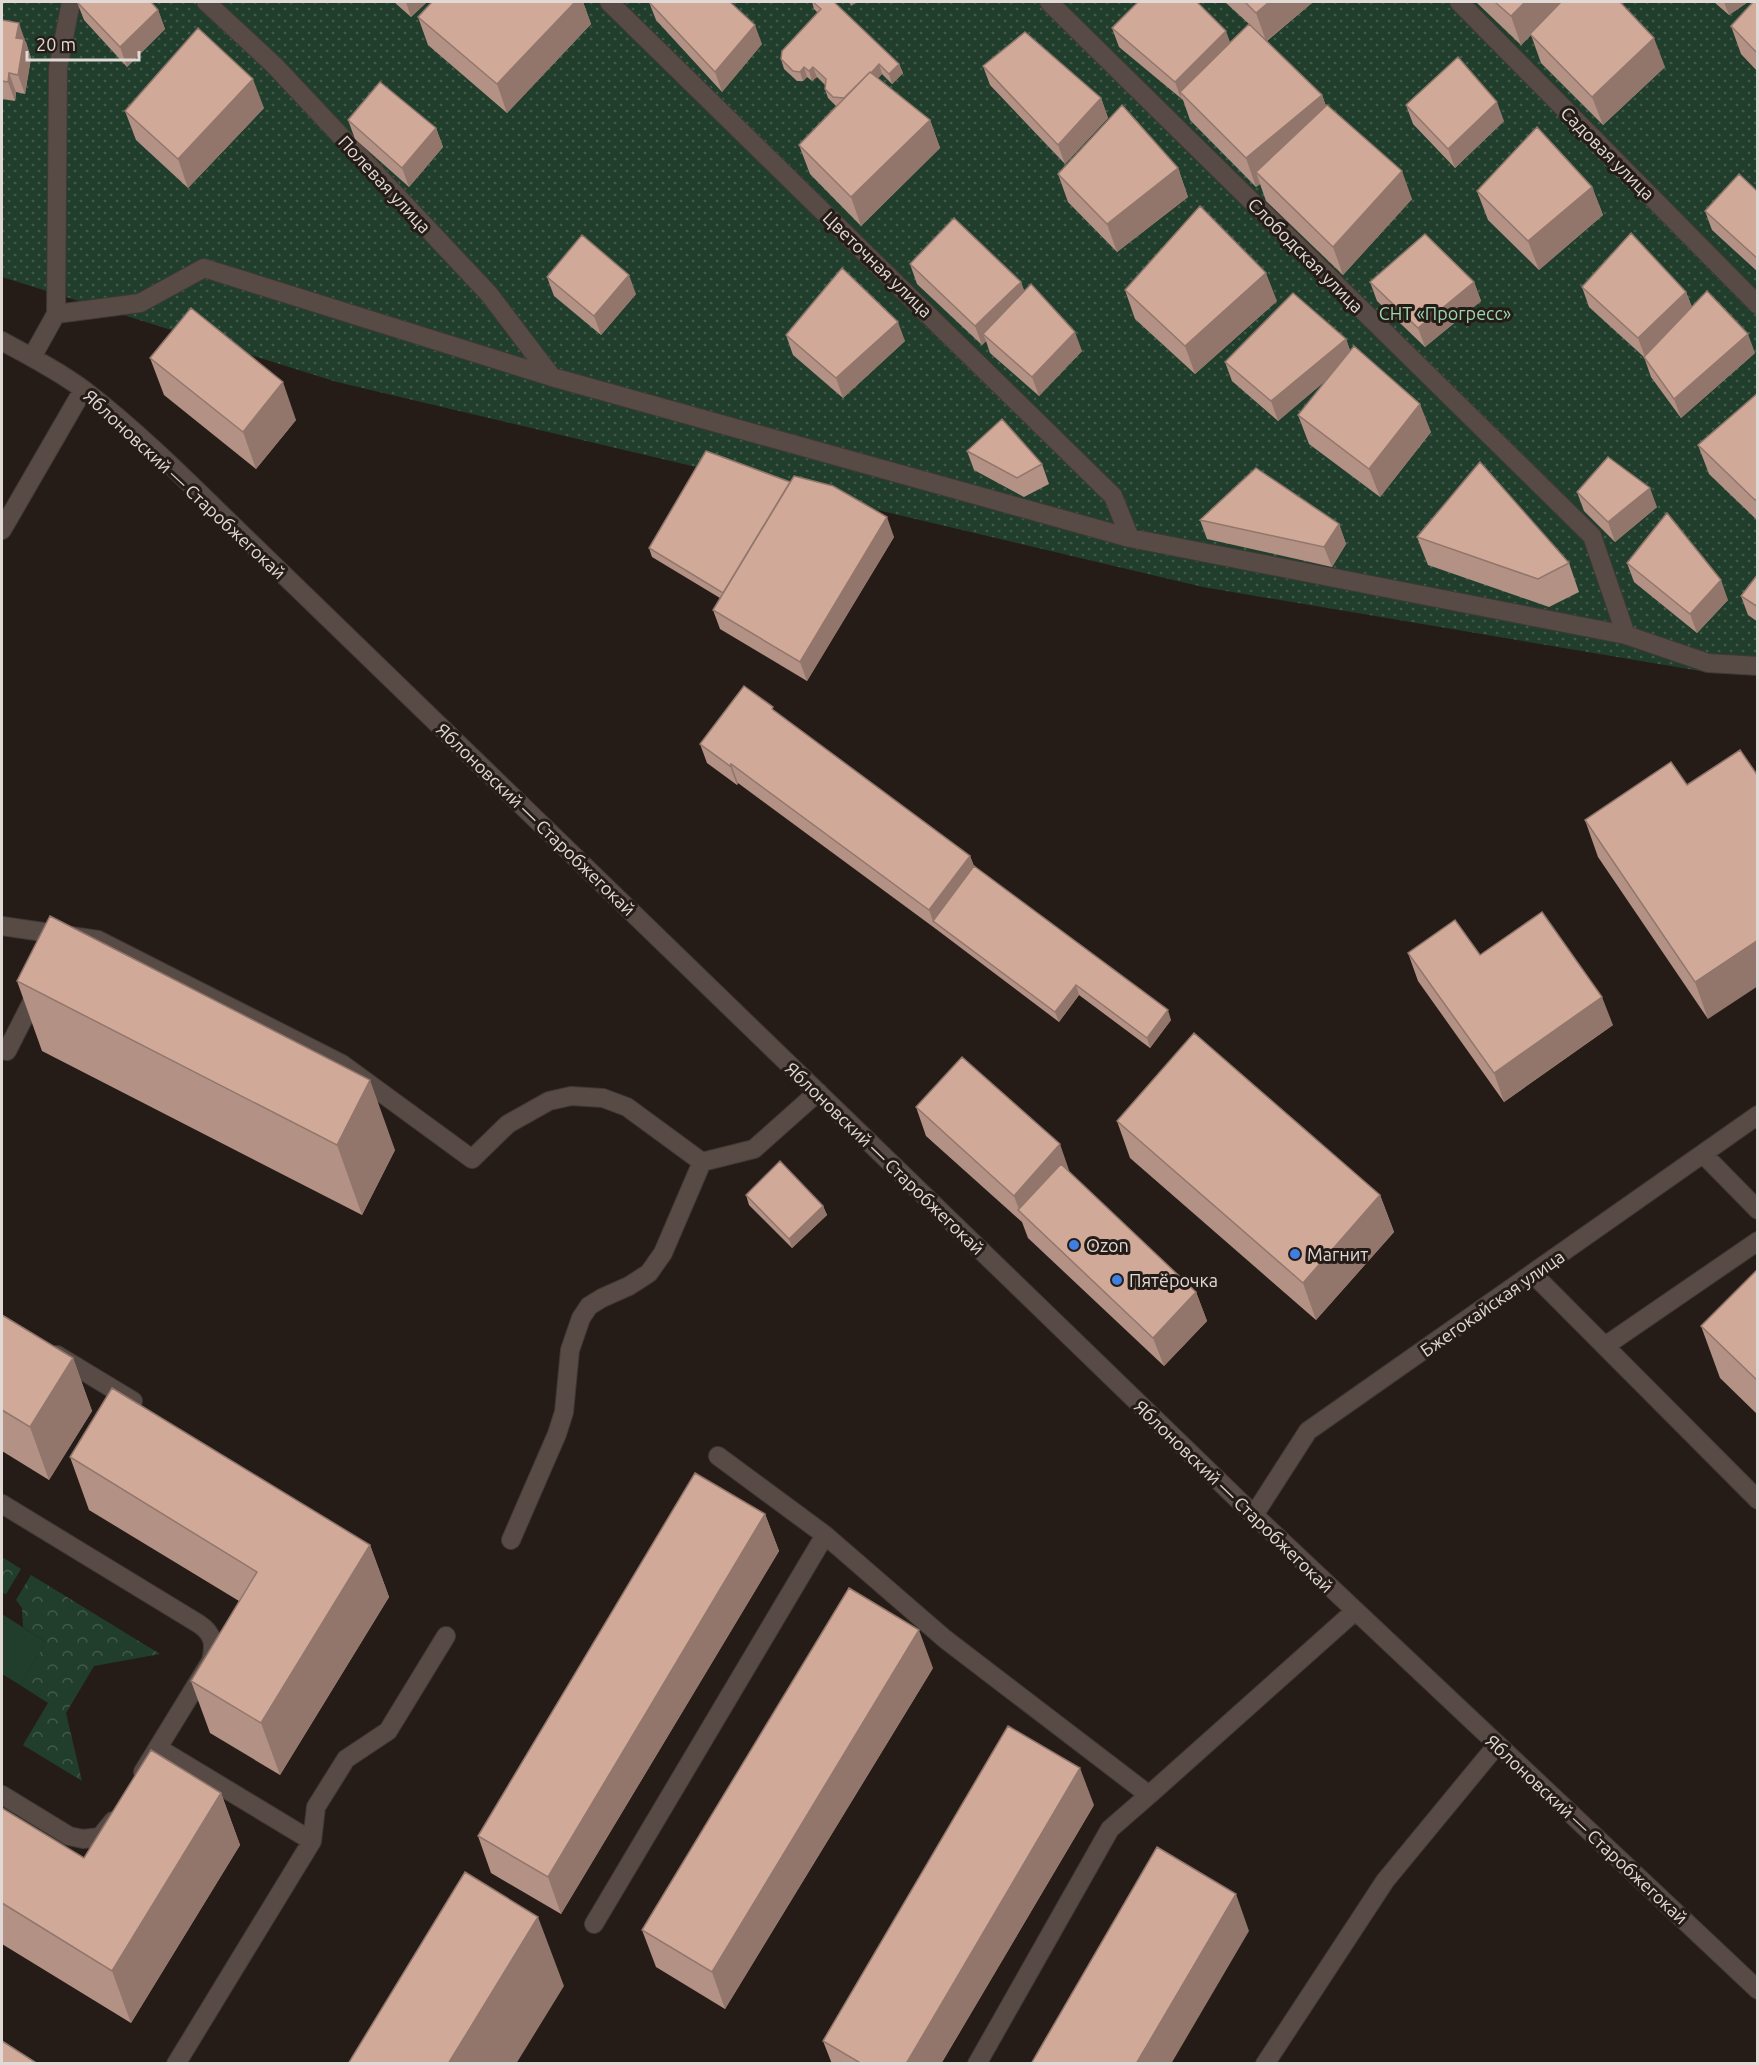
<svg xmlns="http://www.w3.org/2000/svg" width="1759" height="2065" font-family="Ubuntu,sans-serif">
	<style>
		.grass { fill: #213e2c }
		.forest { fill: url(#forest-crowns) }
		.garden { fill: url(#garden-dots) }
		.lines { fill: none; stroke-linecap: round; stroke-linejoin: round }
		.minor-casing { stroke: #413936; stroke-width: 20 }
		.minor { stroke: #584b46; stroke-width: 18 }
		.wall { fill: #b39184 }
		.shaded-wall { fill: #92766b }
		.building { fill: #d0a999; stroke: #92766b; stroke-width: 1.5 }
		.shop-dot { fill: #3f7fe0; stroke: #261c17; stroke-width: 2 }
		.labels { text-anchor: middle; dominant-baseline: central; stroke-width: 6; stroke-linejoin: round; paint-order: stroke }
		.street-label { font-size: 18px; fill: #e0d9d6; stroke: #261c17 }
		.park-label { font-size: 18px; fill: #9ad6b0; stroke: #261c17 }
		.poi-label { font-size: 18px; fill: #e0d9d6; stroke: #261c17; text-anchor: start }
	</style>
	<defs>
		<pattern id="forest-crowns" width="20" height="18" patternUnits="userSpaceOnUse" patternTransform="scale(1.5)"><rect width="20" height="18" fill="#213e2c"/><path d="M2 6a3 3 0 1 1 6 0M12 15a3 3 0 1 1 6 0" fill="none" stroke="#41594a"/></pattern>
		<pattern id="garden-dots" width="8" height="8" patternUnits="userSpaceOnUse" patternTransform="scale(1.5)"><rect width="8" height="8" fill="#213e2c"/><path d="M2 2h.1M6 6h.1" fill="none" stroke="#41594a" stroke-width="1.8" stroke-linecap="round"/></pattern>
	</defs>
	<rect width="100%" height="100%" fill="#261c17"/>
	<path class="grass" d="M2 1614 46 1642 20 1685 2 1674Z"/>
	<path class="forest" d="M2 1557 21 1569 6 1594 2 1593Z
		M31 1575 160 1654 94 1666 66 1713 82 1781 23 1745 48 1703 20 1685 46 1642 23 1627 22 1608 16 1600Z"/>
	<path class="garden" d="M2 2H1757V675L1712 673 1203 587 337 382 2 277Z"/>
	<g class="lines">
		<defs>
			<path id="minor" d="M206 2 274 65 489 294 552 377
				M609 2 1113 496 1130 538
				M1049 2 1592 536 1626 635
				M1459 2 1758 305
				M56 314 140 303 204 268 552 377 1130 538 1626 635 1708 663 1758 666
				M2 341C29 356 59 371 84 390 145 437 199 493 254 546L1254 1515 1758 1990
				M32 357 56 314 58 68 71 2
				M2 530 83 390
				M2 926 98 940 342 1064 472 1159 508 1124 549 1101 571 1096 603 1098 627 1107 702 1162
				M7 1051 38 990
				M1703 1154 1758 1210
				M1533 1274 1758 1500
				M1605 1346 1758 1241
				M57 1355 133 1401
				M718 1456 825 1535 945 1639 1149 1795 1355 1611
				M2 1504 199 1624C214 1634 215 1645 211 1661L143 1772
				M1254 1515 1308 1431 1758 1115
				M511 1540 557 1434 564 1412 570 1350 581 1318 589 1306 602 1298 629 1286 649 1273 663 1253 702 1162 754 1149 818 1092
				M158 1748 312 1841
				M2 1795 69 1836 83 1839 100 1837 113 1821
				M594 1924 825 1535
				M176 2064 312 1841 316 1807 346 1759 388 1731 446 1636
				M977 2064 1110 1829 1149 1795
				M1265 2064 1385 1881 1497 1745"/>
		</defs>
		<use href="#minor" class="minor-casing"/>
		<use href="#minor" class="minor"/>
	</g>
	<path class="wall" d="M77 2 158 10 165 29 127 67 84 20Z
		M394 2H427L411 17Z
		M432 2H583L591 24 507 113 428 45 418 17Z
		M649 2 762 44 722 92 656 20Z
		M812 2H834L899 64 903 73 892 84 882 74 878 78 930 120 940 148 861 226 810 174 799 145 836 106 828 98 825 89V85L817 77 812 81 807 77 803 81H797L784 69 781 59 818 13 814 9Z
		M1225 2H1313L1267 41 1322 95 1326 106 1412 199 1343 275 1266 201 1260 184 1256 187 1190 120 1183 100 1119 47 1112 28 1230 42 1249 24Z
		M1476 2H1620L1665 67 1603 125 1541 63 1531 35 1521 45Z
		M1714 2H1748L1729 15Z
		M1758 2V72L1741 54 1731 26Z
		M2 20 26 42 31 58 25 94 16 92 15 101 2 99Z
		M983 66 1101 98 1108 118 1065 164 990 85Z
		M1406 105 1504 121 1455 168 1413 124Z
		M264 108 188 188 136 140 125 111Z
		M348 120 436 128 443 147 409 187 355 139Z
		M1178 168 1188 197 1117 252 1068 202 1058 174Z
		M1592 187 1603 215 1539 270 1488 220 1477 191Z
		M1758 192V272L1712 230 1705 211Z
		M910 264 1021 282 1024 291 1082 351 1039 396 990 353 986 341 982 345 917 284Z
		M547 277 636 294 601 335 554 296Z
		M1370 282H1474L1481 301 1425 347 1377 301Z
		M1582 287 1686 292 1692 307 1755 353 1681 418 1651 377 1644 357 1589 307Z
		M1125 290 1277 301 1195 374 1135 319Z
		M786 335 905 341 843 398 793 355Z
		M1346 339 1350 351 1431 432 1380 497 1309 444 1298 415 1326 380 1278 421 1232 381 1225 362Z
		M150 358 296 420 256 469 164 395Z
		M1758 393V521L1709 474 1698 445Z
		M967 451 1042 464 1049 484 1024 497 974 470Z
		M790 482 894 537 807 681 720 629 713 610 720 598 652 557 649 548Z
		M1577 492 1657 507 1615 542 1584 511Z
		M1200 520 1339 524 1346 544 1332 567 1207 539Z
		M1417 537 1569 563 1579 592 1549 607 1428 565Z
		M1627 563 1728 600 1697 633 1634 582Z
		M1758 574V622L1748 615 1741 596Z
		M774 711 970 856 974 866 1171 1020 1150 1048 1079 995 1059 1022 936 929 738 783 737 785 707 763 700 744Z
		M1687 785 1708 1019 1598 857 1585 820Z
		M1408 953 1480 955 1613 1025 1504 1102 1418 981Z
		M17 981 395 1150 362 1215 42 1051Z
		M916 1107 1070 1173 1196 1292 1207 1321 1164 1366 1028 1238 1022 1222 926 1136Z
		M1117 1121 1380 1195 1394 1232 1316 1320 1130 1158Z
		M746 1195 823 1206 827 1215 792 1248 749 1205Z
		M1758 1269V1415L1720 1378 1701 1326Z
		M2 1315 73 1358 92 1411 49 1480 2 1451Z
		M70 1457 370 1545 389 1597 280 1775 210 1733 191 1681 239 1601 89 1510Z
		M765 1514 779 1551 561 1914 491 1873 478 1836Z
		M933 1668 725 2009 656 1967 642 1930Z
		M221 1793 240 1845 131 2023 2 1944V1808L84 1858Z
		M1094 1805 941 2064H832L823 2041Z"/>
	<path class="shaded-wall" d="M406 2H427L411 17Z
		M575 2H583L591 24 507 113 497 84Z
		M849 2H857L851 6Z
		M1269 2H1313L1266 41 1256 13Z
		M1525 2H1564L1521 45 1511 16Z
		M1724 2H1748L1729 15Z
		M158 10 165 29 127 67 120 47Z
		M19 23 31 58 25 94 18 75 16 38Z
		M755 25 762 44 722 92 715 72Z
		M1226 31 1233 50 1180 92 1182 101 1175 82Z
		M1654 38 1665 67 1603 125 1592 97Z
		M879 64 882 74 849 108 845 99Z
		M899 64 903 73 892 84 889 74Z
		M804 67 807 77 803 81 800 72Z
		M813 67 817 77 812 81 809 71Z
		M9 73 16 92 15 101 8 82Z
		M253 79 264 108 188 188 178 159Z
		M1322 95 1332 123 1256 172 1260 184 1256 187 1246 158Z
		M1101 98 1108 118 1065 164 1058 145Z
		M1497 102 1504 121 1455 168 1448 149Z
		M930 120 940 148 861 226 851 197Z
		M436 128 443 147 409 187 402 168Z
		M1178 168 1188 197 1117 252 1107 224Z
		M1402 171 1412 199 1343 275 1333 247Z
		M1592 187 1603 215 1539 270 1528 241Z
		M1266 273 1277 301 1195 374 1185 346Z
		M629 275 636 294 601 335 594 316Z
		M1021 282 1028 301 983 334 986 341 982 345 975 326Z
		M1474 282 1481 301 1425 347 1418 328Z
		M1686 292 1693 311 1645 357 1638 338Z
		M898 322 905 341 843 398 836 378Z
		M1075 332 1082 351 1039 396 1032 377Z
		M1748 334 1755 353 1681 418 1674 399Z
		M1346 339 1353 358 1278 421 1271 401Z
		M283 382 296 420 256 469 243 432Z
		M1420 404 1431 432 1380 497 1369 469Z
		M1650 488 1657 507 1615 542 1608 522Z
		M887 517 894 537 807 681 800 662Z
		M1339 524 1346 544 1332 567 1324 547Z
		M1721 580 1728 600 1697 633 1690 614Z
		M731 764 738 783 737 785 730 766Z
		M970 856 977 875 933 921 929 910Z
		M1758 940V986L1708 1019 1695 982Z
		M1076 985 1079 995 1059 1022 1055 1012Z
		M1602 997 1613 1025 1504 1102 1494 1073Z
		M1168 1010 1171 1020 1150 1048 1147 1038Z
		M370 1080 395 1150 362 1215 337 1145Z
		M1060 1144 1070 1173 1020 1212 1014 1196Z
		M1380 1195 1394 1232 1316 1320 1303 1283Z
		M823 1206 827 1215 792 1248 789 1239Z
		M1196 1292 1207 1321 1164 1366 1153 1338Z
		M73 1358 92 1411 49 1480 30 1427Z
		M765 1514 779 1551 561 1914 548 1877Z
		M370 1545 389 1597 280 1775 261 1723Z
		M919 1630 933 1668 725 2009 712 1972Z
		M1080 1768 1094 1805 941 2064H906Z
		M221 1793 240 1845 131 2023 112 1971Z
		M1236 1894 1249 1931 1171 2064H1136Z
		M538 1917 564 1986 516 2064H448Z"/>
	<path class="building" d="M77 2H151L158 10 120 47Z
		M432 2H575L497 84 418 17Z
		M649 2H730L755 25 715 72Z
		M813 2H834L899 64 889 74 879 64 871 73 870 72 844 98 833 97 825 89 826 79 813 67 809 71 804 67 800 72 793 71 781 59 782 51 821 9Z
		M1138 2H1197L1226 31 1175 82 1112 28Z
		M1245 2H1269L1256 13Z
		M1495 2H1525L1511 16Z
		M1561 2H1620L1654 38 1592 97 1530 34Z
		M1753 2H1758V54L1731 26Z
		M2 20 19 23 16 38 24 39 18 75 9 73 8 82 2 81Z
		M1249 24 1322 95 1246 158 1180 92Z
		M198 28 253 79 178 159 125 111Z
		M1025 32 1101 98 1058 145 983 66Z
		M1458 57 1497 102 1448 149 1406 105Z
		M870 72 930 120 851 197 799 145Z
		M380 82 436 128 402 168 348 120Z
		M1122 105 1178 168 1107 224 1058 174Z
		M1327 105 1402 171 1333 247 1256 172Z
		M1537 127 1592 187 1528 241 1477 191Z
		M1739 174 1758 192V259L1705 211Z
		M1200 206 1266 273 1185 346 1125 290Z
		M954 218 1021 282 975 326 910 264Z
		M1631 233 1686 292 1638 338 1582 287Z
		M1425 234 1474 282 1418 328 1370 282Z
		M582 235 629 275 594 316 547 277Z
		M842 268 898 322 836 378 786 335Z
		M1031 284 1075 332 1032 377 983 334Z
		M1707 291 1748 334 1674 399 1644 357Z
		M1293 293 1346 339 1271 401 1225 362Z
		M191 308 283 382 243 432 150 358Z
		M1354 346 1420 404 1369 469 1298 415Z
		M1758 393V499L1755 500 1698 445Z
		M1002 419 1042 464 1017 478 967 451Z
		M706 451 790 482 723 593 649 548Z
		M1608 457 1650 488 1608 522 1577 492Z
		M1480 462 1569 563 1538 579 1417 537Z
		M1256 468 1339 524 1324 547 1200 520Z
		M794 476 833 486 887 517 800 662 713 610Z
		M1667 513 1721 580 1690 614 1627 563Z
		M1758 574V607L1741 596Z
		M744 686 773 707 772 709 970 856 929 910 731 764 730 766 700 744Z
		M1740 750 1758 776V940L1695 982 1585 820 1671 762 1687 785Z
		M974 866 1168 1010 1147 1038 1076 985 1055 1012 933 921Z
		M1542 912 1602 997 1494 1073 1408 953 1455 920 1480 955Z
		M50 916 370 1080 337 1145 17 981Z
		M1194 1033 1380 1195 1303 1283 1117 1121Z
		M962 1057 1060 1144 1014 1196 916 1107Z
		M780 1161 823 1206 789 1239 746 1195Z
		M1061 1164 1196 1292 1153 1338 1018 1210Z
		M1758 1269V1381L1701 1326Z
		M2 1315 73 1358 30 1427 2 1410Z
		M112 1388 370 1545 261 1723 191 1681 257 1572 70 1457Z
		M695 1473 765 1514 548 1877 478 1836Z
		M849 1588 919 1630 712 1972 642 1930Z
		M1008 1726 1080 1768 906 2064H862L823 2041Z
		M151 1750 221 1793 112 1971 2 1903V1808L84 1858Z
		M1157 1847 1236 1894 1136 2064H1031Z
		M465 1872 538 1917 448 2064H348Z
		M2 2041 38 2064H2Z"/>
	<g class="shop-dot">
		<circle cx="1074" cy="1245" r="6"/>
		<circle cx="1295" cy="1254" r="6"/>
		<circle cx="1117" cy="1280" r="6"/>
	</g>
	<g class="labels">
		<g class="street-label">
			<text transform="translate(1608 153) rotate(45)">Садовая улица</text>
			<text transform="translate(385 184) rotate(47)">Полевая улица</text>
			<text transform="translate(1306 255) rotate(45)">Слободская улица</text>
			<text transform="translate(878 264) rotate(44)">Цветочная улица</text>
			<text transform="translate(185 484) rotate(43)">Яблоновский — Старобжегокай</text>
			<text transform="translate(536 819) rotate(44)">Яблоновский — Старобжегокай</text>
			<text transform="translate(885 1158) rotate(44)">Яблоновский — Старобжегокай</text>
			<text transform="translate(1492 1303) rotate(-35)">Бжегокайская улица</text>
			<text transform="translate(1234 1496) rotate(44)">Яблоновский — Старобжегокай</text>
			<text transform="translate(1587 1829) rotate(43)">Яблоновский — Старобжегокай</text>
		</g>
		<g class="park-label">
			<text x="1445" y="313">СНТ «Прогресс»</text>
		</g>
		<g class="poi-label">
			<text x="1086" y="1245">Ozon</text>
			<text x="1307" y="1254">Магнит</text>
			<text x="1129" y="1280">Пятёрочка</text>
		</g>
	</g>
	<rect width="1759" height="2065" fill="none" stroke="#e0d9d6" stroke-width="6"/>
	<path d="M27 51v9h112v-9" fill="none" stroke="#e0d9d6" stroke-width="3"/>
	<text x="36" y="51" font-size="18" fill="#e0d9d6" stroke="#261c17" stroke-width="4.5" paint-order="stroke">20 m</text>
</svg>
